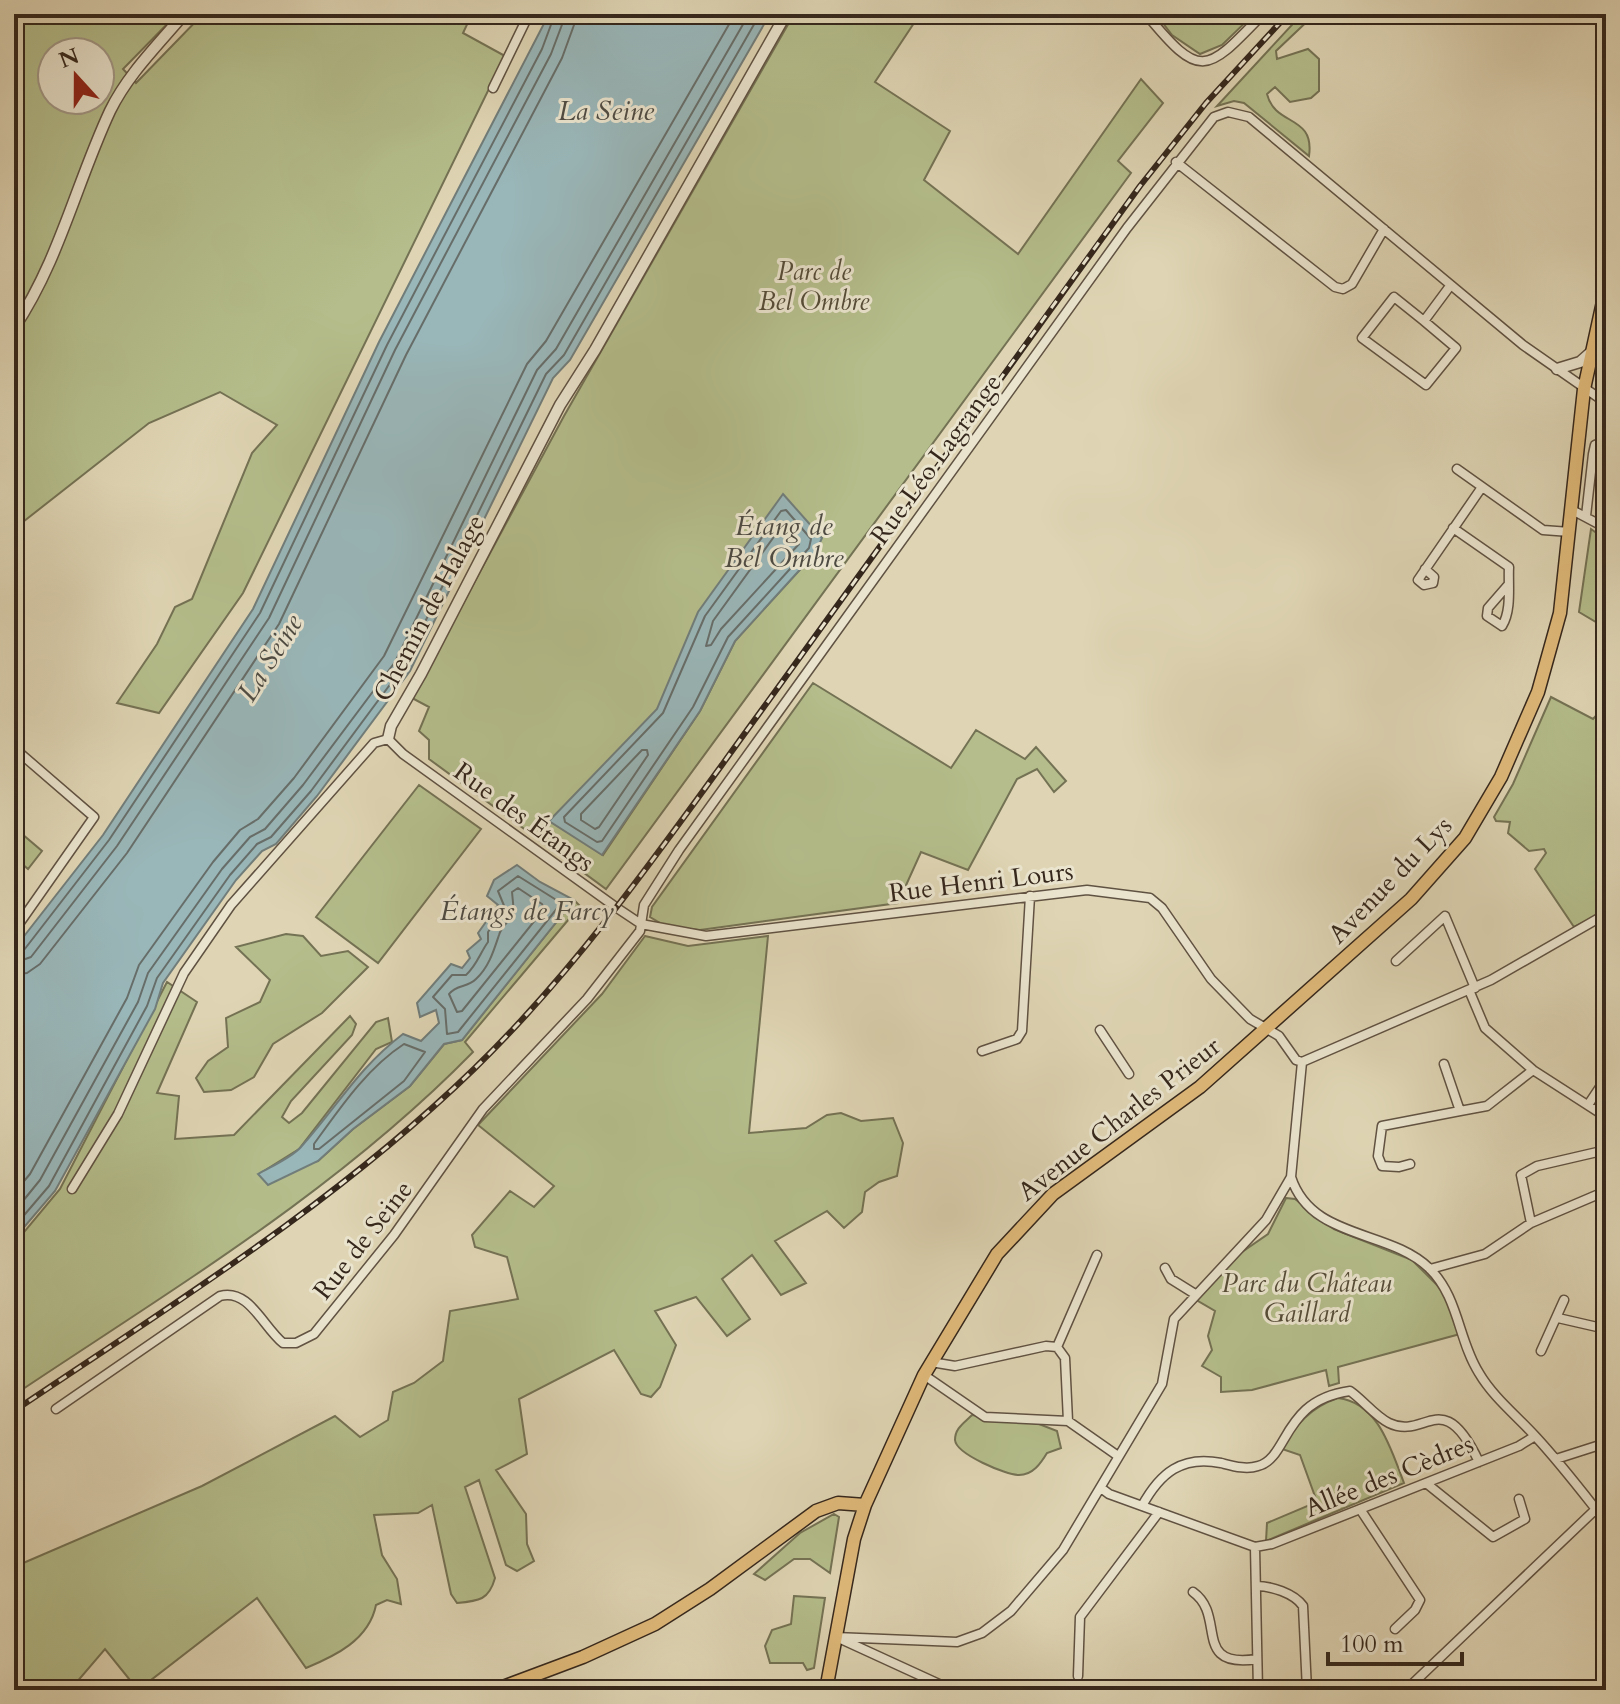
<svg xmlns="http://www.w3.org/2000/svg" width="1620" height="1704" font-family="Cardo,serif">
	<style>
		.green { fill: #b4bd8b; stroke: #747254; stroke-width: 2; fill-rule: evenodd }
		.water { fill: #99b6b8; stroke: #717d7a; stroke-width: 2 }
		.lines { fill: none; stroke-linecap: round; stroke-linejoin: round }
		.shore { stroke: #676e6a; stroke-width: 2 }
		.minor-casing { stroke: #605242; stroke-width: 11 }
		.tertiary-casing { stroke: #605242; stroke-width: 13 }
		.primary-casing { stroke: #35271c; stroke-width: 15 }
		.minor { stroke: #eae4ce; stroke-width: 8 }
		.tertiary { stroke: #eae4ce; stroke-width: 10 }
		.primary { stroke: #e0ba7a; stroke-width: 12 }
		.rail-casing { stroke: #35271c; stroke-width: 6 }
		.rail { stroke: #eae4ce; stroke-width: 3; stroke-dasharray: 9; stroke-linecap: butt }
		.labels { text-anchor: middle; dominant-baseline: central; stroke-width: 6; stroke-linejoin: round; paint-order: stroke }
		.park-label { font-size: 26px; font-style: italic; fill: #554c38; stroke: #eae4ce }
		.street-label { font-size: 26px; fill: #35271c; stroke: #eae4ce }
		.water-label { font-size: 28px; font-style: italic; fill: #4e4b43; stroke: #eae4ce }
	</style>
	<rect width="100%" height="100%" fill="#dfd5b4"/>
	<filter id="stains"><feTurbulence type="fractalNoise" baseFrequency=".0025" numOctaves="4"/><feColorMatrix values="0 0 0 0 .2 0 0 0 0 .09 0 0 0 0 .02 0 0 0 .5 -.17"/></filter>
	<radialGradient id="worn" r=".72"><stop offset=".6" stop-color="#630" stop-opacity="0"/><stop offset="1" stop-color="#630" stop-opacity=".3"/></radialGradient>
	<path class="green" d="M14 14H177L123 69 136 83 203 14H472L463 33 505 56 243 593 159 713 117 703 157 644 175 607 192 599 252 453 277 425 220 392 149 423 14 529ZM52 52H100V100H52Z
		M794 14H920L875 82 950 131 924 180 1018 254 1141 79 1163 103 1118 161 1131 173 606 889 429 759V740L419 731 429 707 412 698 564 416ZM816 552 735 641 700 711 603 855 550 820Z
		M1156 14H1254L1222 45 1200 54 1172 35Z
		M1302 14H1315L1276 51 1277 59 1308 49 1319 59V91L1311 98 1290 102 1275 87 1267 94C1275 127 1315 114 1309 156L1244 103 1234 101 1217 106Z
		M1591 529 1606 540V628L1579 612Z
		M813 683 951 768 976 730 1025 759 1036 747 1066 781 1054 792 1037 769 1017 779 968 870 921 852 898 903 700 930 667 927 650 917 652 907Z
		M1551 697 1593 719 1606 705V911L1574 927 1535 869 1546 853 1544 849 1529 851 1508 833 1510 822 1496 821 1494 817 1513 784Z
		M419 785 481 829 378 963 316 917Z
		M15 828 42 851 28 869 14 857Z
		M574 900 580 906 465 1042 473 1052C337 1191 174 1288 14 1395V1244L60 1189 167 982 197 1002 157 1093 179 1096 175 1139 234 1135 350 1016 356 1024 352 1035 291 1101 282 1117 289 1123 302 1113 376 1022 388 1018 392 1042 376 1049 299 1149 259 1174 318 1161 353 1129 410 1086 444 1044 462 1040Z
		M286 934 303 936 321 956 348 951 368 967 322 1013 273 1044 254 1077 231 1090 204 1092 196 1078 208 1061 228 1047 226 1018 260 1002 270 980 236 947Z
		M645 936 688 946 768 936 749 1133 806 1128 827 1115 841 1113 861 1121 893 1118 903 1143 897 1176 879 1182 865 1192 862 1212 844 1228 827 1211 775 1241 806 1283 781 1295 752 1255 722 1279 750 1319 727 1336 696 1297 655 1311 676 1345 660 1387 651 1397 641 1394 614 1350 519 1399 527 1454 496 1470 526 1514 527 1544 534 1561 517 1571 506 1565 479 1480 465 1487 495 1578C489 1600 479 1601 457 1603L451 1594 432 1505 418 1513 374 1515 382 1555 397 1579 401 1604 387 1600 376 1605C369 1640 335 1656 306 1668L257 1598 138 1690 105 1649 70 1690H14V1567L202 1486 335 1416 360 1437 388 1420 393 1392 414 1383 443 1361 450 1311 518 1299 507 1257 475 1247 472 1235 510 1191 534 1207 554 1186 478 1125 602 994Z
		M1286 1198 1295 1199 1334 1229 1412 1260 1444 1292 1460 1334 1338 1367 1339 1383 1329 1386 1326 1370 1252 1390 1221 1392V1377L1202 1366 1212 1350 1208 1336 1215 1311 1193 1298 1230 1265 1229 1261 1268 1234Z
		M1338 1398C1379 1403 1391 1450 1404 1483L1266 1541 1267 1523 1317 1502 1300 1455 1282 1449C1296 1424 1311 1407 1338 1398Z
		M972 1415 1039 1424 1057 1431 1061 1448 1047 1453C1041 1463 1033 1475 1019 1475 1006 1475 956 1454 955 1440 955 1428 964 1423 972 1415Z
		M834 1514 839 1517 830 1573 810 1559H794L765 1580 754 1574 800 1533Z
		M794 1596 825 1598 814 1668 807 1670 803 1663H770L765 1646 772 1630 791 1624Z"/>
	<path class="water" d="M549 14H770L570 360 553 378 410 671 317 796 276 844 262 851 236 880 163 983 155 1009 55 1191 14 1239V949L103 835 253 609 379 342Z
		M783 494 822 538 816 552 735 641 700 711 602 855 549 821 657 709 698 612Z
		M517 865 540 882 574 900 462 1040 444 1044 410 1086 353 1129 318 1161 268 1185 258 1174C272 1166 291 1158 301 1147 337 1107 358 1068 403 1034L421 1041 439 1023 436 1010 420 1017 417 1003 451 964 462 968 470 958 467 951 481 939 478 933 498 905 487 896 494 880Z"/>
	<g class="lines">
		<path class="shore" d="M786 510 811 539 809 548 728 637 693 707 602 841 597 842 565 822 564 817 663 713 705 616 781 511Z
			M787 526 799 544 721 629 711 645 706 646 713 621 781 527Z
			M642 750H647L648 755 599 827 595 829 581 820V814Z
			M518 876 558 901 559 906 458 1032 447 1034 445 1009 433 997 452 975H466C477 965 480 953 488 942V932L505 908 498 891Z
			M518 888 542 904 544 909 462 1011 457 1012 449 994C457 984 467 988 476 979 489 967 494 950 499 935 501 927 510 920 514 913L512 892Z
			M14 953 24 950 109 840 260 613 387 345 542 49 555 14
			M14 963 31 957 117 846 269 618 395 350 551 54 566 14
			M14 975 27 973 40 964 127 853 279 624 406 355 562 58 578 14
			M404 1044 425 1052 404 1081 319 1149H314V1144C340 1108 367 1068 404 1044Z
			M14 1193 30 1174 127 998 139 965 213 862 240 830 258 819 294 778 384 656 527 364 546 341 735 14
			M14 1212 40 1180 138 1002 148 973 222 869 250 837 265 829 303 785 395 662 537 370 556 349 749 14
			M14 1227 49 1186 147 1006 157 978 230 875 257 844 271 837 311 791 403 667 546 374 564 355 760 14"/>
		<defs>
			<path id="minor" d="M1146 14C1201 81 1206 73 1263 14
				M493 88 529 14
				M1176 162 1335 287 1343 289 1352 284 1384 229
				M1424 321 1456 348 1426 385 1362 338 1394 297 1424 321 1450 286
				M1457 469 1543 530 1570 532
				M1572 510 1606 528
				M1586 516 1593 454 1595 445 1606 441
				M1453 528 1509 567C1508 585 1512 610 1502 626L1487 616 1488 608 1508 585
				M1425 569 1434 577 1433 583 1424 585 1418 580 1482 487
				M14 748 94 817 14 931
				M1396 961 1445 916 1475 988
				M1469 990 1485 1028 1533 1070 1606 1117
				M1100 1030 1129 1074
				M982 1051 1017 1039 1022 1031 1030 896
				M1302 1062 1291 1177C1311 1240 1389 1229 1429 1268 1459 1297 1458 1340 1479 1373 1493 1397 1517 1416 1536 1437 1561 1464 1583 1493 1606 1522
				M1302 1062 1491 980 1606 914
				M1444 1064 1460 1111 1487 1106 1533 1070
				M1588 1105 1606 1078
				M1410 1164 1399 1167 1382 1166 1378 1156 1382 1126 1460 1111
				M72 1189 118 1114 184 973 231 905 374 743 388 739 403 754 617 908 641 924 706 936 1087 890 1150 898 1162 908 1211 979 1250 1019 1279 1036 1296 1060 1302 1062
				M1531 1223 1521 1175 1537 1166 1606 1150
				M1165 1268 1171 1279 1195 1294
				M1430 1269 1485 1254 1531 1223 1606 1191
				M1558 1318 1606 1329
				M1057 1347 1065 1358 1068 1421 1118 1456
				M1057 1347 1097 1255
				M1541 1351 1564 1300
				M931 1362 955 1366 1046 1346 1057 1347
				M924 1375 985 1417 1068 1421
				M56 1409 220 1296C249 1288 263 1327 283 1343H296L314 1334 394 1235 483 1109 587 999 640 931 644 905 679 850 1127 228 1214 117 1228 112 1249 117 1523 345 1599 398
				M1556 1459 1606 1443
				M1426 1483 1493 1537 1525 1519 1519 1499
				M1101 1488 1109 1494 1255 1547 1258 1690
				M1142 1506C1160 1473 1182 1455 1221 1463 1233 1466 1246 1470 1258 1466 1289 1458 1282 1400 1350 1391 1363 1400 1375 1416 1389 1423 1426 1441 1442 1384 1479 1462
				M1360 1509 1420 1600 1415 1610 1395 1629
				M1255 1547 1272 1544 1519 1446 1535 1436
				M1256 1586C1271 1586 1294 1593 1303 1606L1307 1690
				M1193 1592C1227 1616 1191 1669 1257 1659
				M835 1637 957 1642 982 1633 1011 1611 1063 1550 1162 1384 1174 1319 1266 1220 1291 1177
				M843 1640 952 1690
				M1078 1676 1080 1617 1159 1512
				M1406 1690 1596 1509"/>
			<path id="tertiary" d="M14 328C59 261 76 184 110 111 128 74 158 45 184 14
				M1557 369 1580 362 1589 354
				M388 739 391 726 421 674 560 405 595 350 786 14"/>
			<path id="primary" d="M495 1690 583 1657 655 1624 710 1589 816 1511 838 1503 865 1505
				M826 1690 854 1539 865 1505 924 1375 997 1254 1053 1194 1200 1087 1411 899 1465 838 1501 777 1538 692 1560 613 1584 389 1606 288"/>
		</defs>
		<use href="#minor" class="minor-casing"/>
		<use href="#tertiary" class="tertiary-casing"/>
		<use href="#primary" class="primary-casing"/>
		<use href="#minor" class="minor"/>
		<use href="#tertiary" class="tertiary"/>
		<use href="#primary" class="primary"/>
		<defs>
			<path id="rail" d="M14 1411C173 1304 336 1203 474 1069 588 958 676 827 769 700 893 529 1015 357 1140 186L1206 103 1288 14"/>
		</defs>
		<use href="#rail" class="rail-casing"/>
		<use href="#rail" class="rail"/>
	</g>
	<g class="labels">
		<g class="park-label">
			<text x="814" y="271">Parc de<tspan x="814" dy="30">Bel Ombre</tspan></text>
			<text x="1307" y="1283">Parc du Château<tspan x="1307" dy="30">Gaillard</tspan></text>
		</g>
		<g class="street-label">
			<text transform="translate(936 459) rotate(-54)">Rue Léo Lagrange</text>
			<text transform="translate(429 608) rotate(-62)">Chemin de Halage</text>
			<text transform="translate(524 817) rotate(36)">Rue des Étangs</text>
			<text transform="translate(1390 880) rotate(-46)">Avenue du Lys</text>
			<text transform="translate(981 882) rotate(-7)">Rue Henri Lours</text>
			<text transform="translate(1119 1119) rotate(-38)">Avenue Charles Prieur</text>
			<text transform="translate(363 1240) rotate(-52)">Rue de Seine</text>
			<text transform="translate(1389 1476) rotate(-22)">Allée des Cèdres</text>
		</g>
		<g class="water-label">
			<text x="606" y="111">La Seine</text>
			<text x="784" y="526">Étang de<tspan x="784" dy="32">Bel Ombre</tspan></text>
			<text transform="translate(270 658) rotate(-58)">La Seine</text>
			<text x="527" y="911">Étangs de Farcy</text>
		</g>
	</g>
	<rect width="1620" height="1704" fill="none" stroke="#dfd5b4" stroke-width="48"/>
	<rect x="16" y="16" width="1588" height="1672" fill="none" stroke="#35271c" stroke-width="4"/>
	<rect x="24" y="24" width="1572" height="1656" fill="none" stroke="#35271c" stroke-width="2"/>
	<g transform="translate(76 76) rotate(339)"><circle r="38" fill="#eae4ce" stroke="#a29887" stroke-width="2"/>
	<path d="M0-6L14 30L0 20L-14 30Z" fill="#8f2418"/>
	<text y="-12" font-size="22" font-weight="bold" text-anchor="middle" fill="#35271c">N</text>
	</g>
	<path d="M1328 1652v12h134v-12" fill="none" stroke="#35271c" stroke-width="4"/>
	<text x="1340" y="1652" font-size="24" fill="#35271c" stroke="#eae4ce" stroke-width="6" paint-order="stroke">100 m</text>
	<rect width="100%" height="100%" filter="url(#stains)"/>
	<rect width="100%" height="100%" fill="url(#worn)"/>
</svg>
